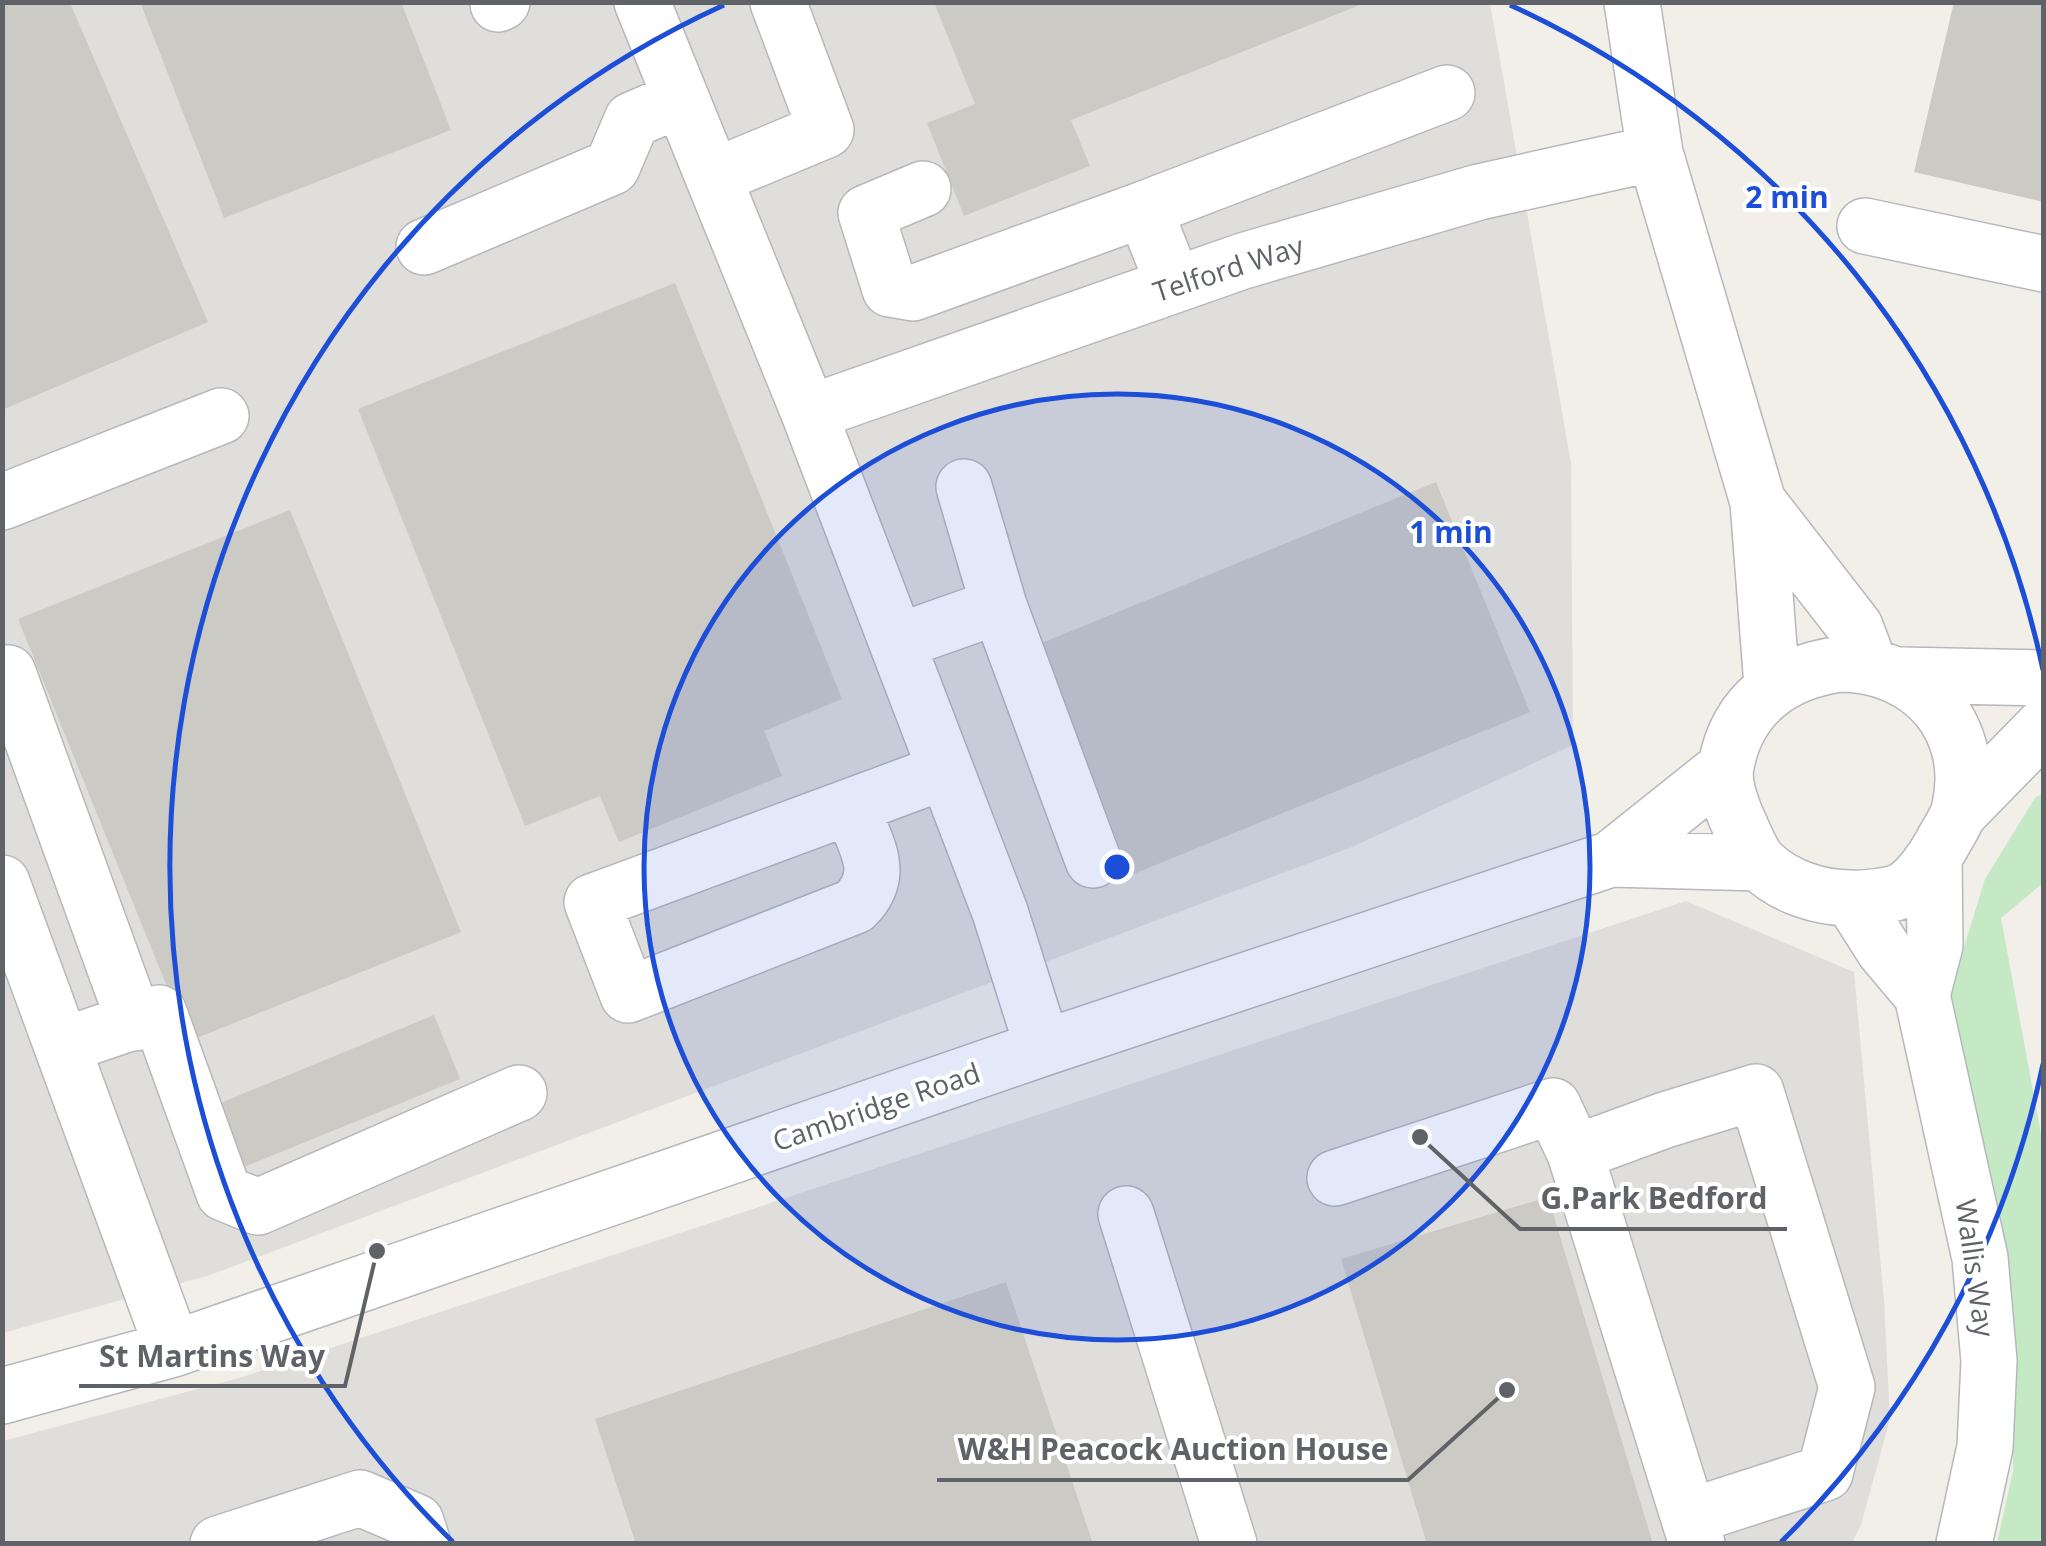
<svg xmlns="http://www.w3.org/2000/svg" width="2046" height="1546" font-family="'Open Sans',sans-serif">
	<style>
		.industrial { fill: #e0deda }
		.green { fill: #c5e8c5 }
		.building { fill: #cccac5 }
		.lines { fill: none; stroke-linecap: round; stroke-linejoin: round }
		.minor-casing { stroke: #b5b8bc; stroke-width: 58 }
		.minor { stroke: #fff; stroke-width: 55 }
		.ring { fill: none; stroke: #1d4ed8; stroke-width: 5 }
		.labels { text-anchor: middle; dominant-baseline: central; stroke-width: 8; stroke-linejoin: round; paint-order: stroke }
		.street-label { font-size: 28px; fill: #5f6368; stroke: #fff }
		.centre { fill: #1d4ed8; stroke: #fff; stroke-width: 5 }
		.ring-label { font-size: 30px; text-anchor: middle; font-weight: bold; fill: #1d4ed8; stroke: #fff; stroke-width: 8; stroke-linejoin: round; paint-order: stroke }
		.leader { fill: none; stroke: #5f6368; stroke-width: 4 }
		.callout-dot { fill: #5f6368; stroke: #fff; stroke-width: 4 }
		.callout-label { font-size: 30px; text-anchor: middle; font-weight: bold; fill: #5f6368; stroke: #fff; stroke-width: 8; stroke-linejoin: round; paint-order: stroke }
	</style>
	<rect width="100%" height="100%" fill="#f1efe8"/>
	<path class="industrial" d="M3 3H1490L1571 463 1573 745 1352 847 210 1275 3 1333Z
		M1686 901 1854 972 1884 1301 1890 1419 1861 1525 1852 1543 3 1544V1441L246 1376Z"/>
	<path class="green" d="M2043 793V883L2001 918 2043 1145V1543H1997L2013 1471 2014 1310 1949 1048 1948 964 1960 960 1985 879 2035 798Z"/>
	<path class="building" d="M140 2H401L451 130 224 218Z
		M934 2H1365V3L1071 120 1090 166 964 216 927 123 975 104Z
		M1954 2H2044V202L1914 172Z
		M2 3H70L208 322 2 410Z
		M675 283 842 699 764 731 782 776 619 842 600 796 525 826 358 409Z
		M1436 482 1530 712 1131 875 1037 645Z
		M290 510 461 932 189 1041 18 619Z
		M434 1015 460 1079 244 1167 218 1104Z
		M1548 1197 1653 1544H1427L1341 1259Z
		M1006 1282 1093 1544H636L595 1419Z"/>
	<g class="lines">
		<defs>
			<path id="minor" d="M642 2 809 413 1000 912 1043 1048
				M1632 2 1655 153 1758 502 1772 686
				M498 4 502 2
				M713 177 826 130 778 2
				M923 189 866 213 890 289 913 293 1144 209 1174 285
				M1144 209 1447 93
				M1865 226 2044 264
				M424 247 612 167 632 120 681 99
				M809 413 1243 261 1479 192 1655 153
				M2 502 221 416
				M1758 502 1855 627 1869 664
				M999 606 1093 860
				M897 642 999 606 964 487
				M1842 664C1922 665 1979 729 1959 811 1956 822 1947 834 1942 844 1934 859 1918 882 1903 890 1892 896 1863 899 1850 898 1819 898 1783 886 1761 864 1750 853 1743 831 1736 817 1730 802 1723 782 1726 766 1737 704 1783 671 1842 664Z
				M8 673 135 1023
				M1900 675 2044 678
				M851 807C865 845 888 873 855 906L628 995 592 902 946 771
				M1959 813 2044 726
				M1611 859 1759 863
				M2 883 173 1349
				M1851 898 1884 950 1922 995 1980 1258 1989 1361 1985 1447 1964 1544
				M1922 995 1935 945 1934 858
				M62 1046 159 1013 224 1193 258 1207 519 1093
				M1575 1153 1665 1120 1756 1092 1847 1387 1825 1473 1689 1517
				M1335 1178 1553 1106 1575 1153 1697 1544
				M1126 1214 1229 1544
				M2 1396 173 1349 1043 1048 1611 859 1725 768
				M218 1544 360 1498 416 1522 423 1544"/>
		</defs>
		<use href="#minor" class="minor-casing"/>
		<use href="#minor" class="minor"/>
	</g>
	<circle cx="1117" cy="867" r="473" fill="#1d4ed8" fill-opacity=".12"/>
	<g class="ring">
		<circle cx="1117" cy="867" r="473"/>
		<path d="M2043 1064A947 947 0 0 1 1781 1542M453 1542A947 947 0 0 1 724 5M1510 5A947 947 0 0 1 2043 670"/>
	</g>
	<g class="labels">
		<g class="street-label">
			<text transform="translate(1228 268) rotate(-18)">Telford Way</text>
			<text transform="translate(876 1106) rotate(-19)">Cambridge Road</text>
			<text transform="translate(1976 1268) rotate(82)">Wallis Way</text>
		</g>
	</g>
	<circle cx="1117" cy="867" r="15" class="centre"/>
	<g class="ring-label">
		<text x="1787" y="208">2 min</text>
		<text x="1451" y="543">1 min</text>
	</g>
	<path class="leader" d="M1420 1137L1520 1229H1787M377 1251L345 1386H79M1507 1390L1408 1480H937"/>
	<g class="callout-dot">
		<circle cx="1420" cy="1137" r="10"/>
		<circle cx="377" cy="1251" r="10"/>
		<circle cx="1507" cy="1390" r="10"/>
	</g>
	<g class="callout-label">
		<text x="1654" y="1209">G.Park Bedford</text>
		<text x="212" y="1367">St Martins Way</text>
		<text x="1173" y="1460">W&amp;H Peacock Auction House</text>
	</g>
	<rect width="2046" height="1546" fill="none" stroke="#5f6368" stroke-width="10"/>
</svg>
